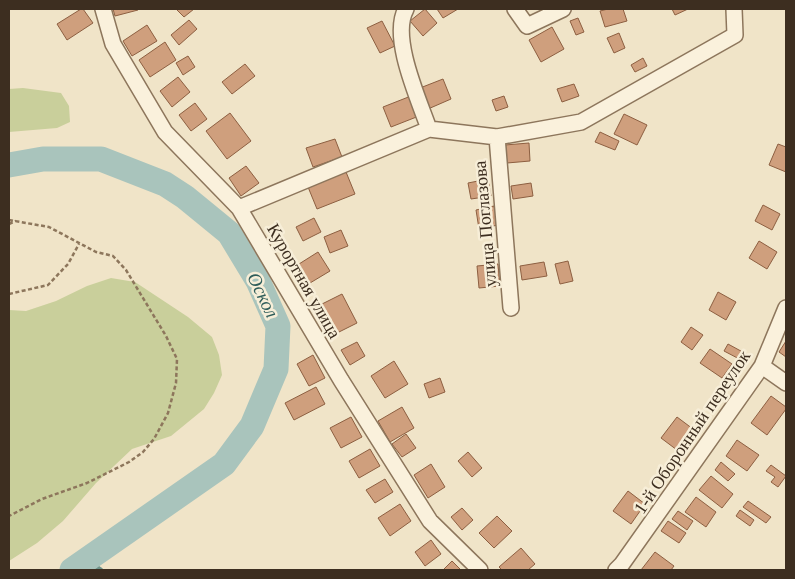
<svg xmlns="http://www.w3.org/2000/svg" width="795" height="579" font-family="'Times New Roman',serif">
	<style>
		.green { fill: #c9cf9b }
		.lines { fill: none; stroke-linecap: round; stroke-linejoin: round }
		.stream { stroke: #6f938a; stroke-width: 4.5 }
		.river { stroke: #a9c4bc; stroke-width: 25 }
		.building { fill: #cf9f7d; stroke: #8d5f41 }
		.minor-casing { stroke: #8d765c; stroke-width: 18 }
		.path { stroke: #8d765c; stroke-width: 2.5; stroke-dasharray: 4 2.5; stroke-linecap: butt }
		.minor { stroke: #faf1dc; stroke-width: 15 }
		.labels { text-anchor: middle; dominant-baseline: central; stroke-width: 5; stroke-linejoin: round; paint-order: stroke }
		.street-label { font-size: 18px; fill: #3d2e20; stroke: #f7eed8 }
		.water-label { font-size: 19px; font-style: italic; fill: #2f5d5a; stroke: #f7eed8 }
	</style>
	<rect width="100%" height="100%" fill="#f0e4c8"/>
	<path class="green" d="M23 88 61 93 69 106 70 122 57 128 9 132V89Z
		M111 278 135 282 188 317 212 337 219 355 222 375 214 393 204 409 171 436 132 449 96 483 63 521 37 543 9 561V310L26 311 56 301 87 286Z"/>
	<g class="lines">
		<path class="stream" d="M87 561 101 570"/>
		<path class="river" d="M9 165 43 159H101L165 184 185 197 229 233 258 281 278 326 276 369 252 426 224 464 72 570"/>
	</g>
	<path class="building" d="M81 9H83L93 23 67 40 57 24Z
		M113 9H137L138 10 115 16Z
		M176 9H194L184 17Z
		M425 9 437 23 423 36 410 21Z
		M437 9H458L443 18Z
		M608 9H623L627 21 605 27 600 11Z
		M672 9H688L675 15Z
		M578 18 584 32 576 35 570 21Z
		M189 20 197 29 179 45 171 35Z
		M382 21 395 46 380 53 367 28Z
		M147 25 157 41 132 56 123 41Z
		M552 27 564 49 541 62 529 40Z
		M619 33 625 48 614 53 607 38Z
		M165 42 176 60 150 77 139 60Z
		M188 56 195 67 183 75 176 63Z
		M643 58 647 66 635 72 631 65Z
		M245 64 255 76 232 94 222 82Z
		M178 77 190 92 172 107 160 91Z
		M443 79 451 99 428 109 420 88Z
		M574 84 579 96 562 102 557 89Z
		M411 96 419 116 391 127 383 107Z
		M504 96 508 107 496 111 492 100Z
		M195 103 207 119 191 131 179 115Z
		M230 113 251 141 227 159 206 131Z
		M624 114 647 125 637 145 614 134Z
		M600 132 619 141 615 150 595 142Z
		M335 139 342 157 313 167 306 148Z
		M529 143 530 161 507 163 505 145Z
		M778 144 786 147V172L769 165Z
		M246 166 259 183 241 196 229 178Z
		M346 172 355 194 317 209 308 187Z
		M488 179 491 196 471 199 468 183Z
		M531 183 533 196 513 199 511 186Z
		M763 205 780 214 772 230 755 221Z
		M494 206 498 225 479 229 476 210Z
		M314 218 321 232 303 241 296 227Z
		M341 230 348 246 330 253 324 237Z
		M759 241 777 252 767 269 749 258Z
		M318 252 330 271 310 283 299 264Z
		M568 261 573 281 560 284 555 264Z
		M544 262 547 276 522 280 520 266Z
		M498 264 500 286 479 288 477 266Z
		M718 292 736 302 726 320 709 310Z
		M342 294 357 323 337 333 322 304Z
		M691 327 703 335 692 350 681 342Z
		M786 341V357L779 352Z
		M357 342 365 356 350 365 341 350Z
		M728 344 750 356 747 363 724 351Z
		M710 349 732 364 722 378 700 363Z
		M313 355 325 378 309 386 297 364Z
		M394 361 408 384 385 398 371 376Z
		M440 378 445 392 429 398 424 384Z
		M316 387 325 404 294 420 285 403Z
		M771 396 786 407V409L767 435 751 423Z
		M402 407 414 428 390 442 378 421Z
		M351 417 362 437 341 448 330 428Z
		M677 417 693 429 677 450 661 438Z
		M406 434 416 448 402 457 392 444Z
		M737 440 759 455 747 471 726 456Z
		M370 449 380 466 359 478 349 461Z
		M468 452 482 468 472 477 458 461Z
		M721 462 735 474 728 481 715 470Z
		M431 464 445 487 428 498 414 475Z
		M771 465 786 476 778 487 771 482 775 477 766 471Z
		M711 476 733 494 722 508 699 490Z
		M385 479 393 492 375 503 366 490Z
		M628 491 645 504 631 524 613 511Z
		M696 497 716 512 706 527 685 512Z
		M748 501 771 517 766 523 743 507Z
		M400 504 411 521 390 536 378 518Z
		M462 508 473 520 462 530 451 517Z
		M740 510 754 520 750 526 736 516Z
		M678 511 693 521 687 530 672 519Z
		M497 516 512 531 494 548 479 533Z
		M668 521 686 533 679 543 661 531Z
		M431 540 441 554 425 566 415 552Z
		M521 548 535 564 528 570H502L499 567Z
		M655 552 674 566 671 570H641Z
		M452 561 461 570H443Z"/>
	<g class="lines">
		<defs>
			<path id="minor" d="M103 9 113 44 165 132 239 208 341 380 430 521 480 570
				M406 9C390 37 419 100 429 129
				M515 9 527 26 563 9
				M497 137 511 308
				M239 208 429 129 497 137 581 122 735 35 734 9
				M762 366 786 383
				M616 570 622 564 762 366 786 308"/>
		</defs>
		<use href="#minor" class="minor-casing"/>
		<path class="path" d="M9 220 49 227 96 252 113 256 126 270 166 336 177 359 176 383 168 413 154 439 143 452 129 462 87 483 42 499 9 516
			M9 224 16 221
			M9 294 48 285 68 264 79 244"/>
		<use href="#minor" class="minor"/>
	</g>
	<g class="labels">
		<g class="street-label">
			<text transform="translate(485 224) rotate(-95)">улица Поглазова</text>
			<text transform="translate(304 281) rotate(60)">Курортная улица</text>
			<text transform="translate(692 432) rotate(-56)">1-й Оборонный переулок</text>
		</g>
		<g class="water-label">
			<text transform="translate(263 295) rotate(64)">Оскол</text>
		</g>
	</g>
	<rect width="795" height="579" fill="none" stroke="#3d2e20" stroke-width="20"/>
</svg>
